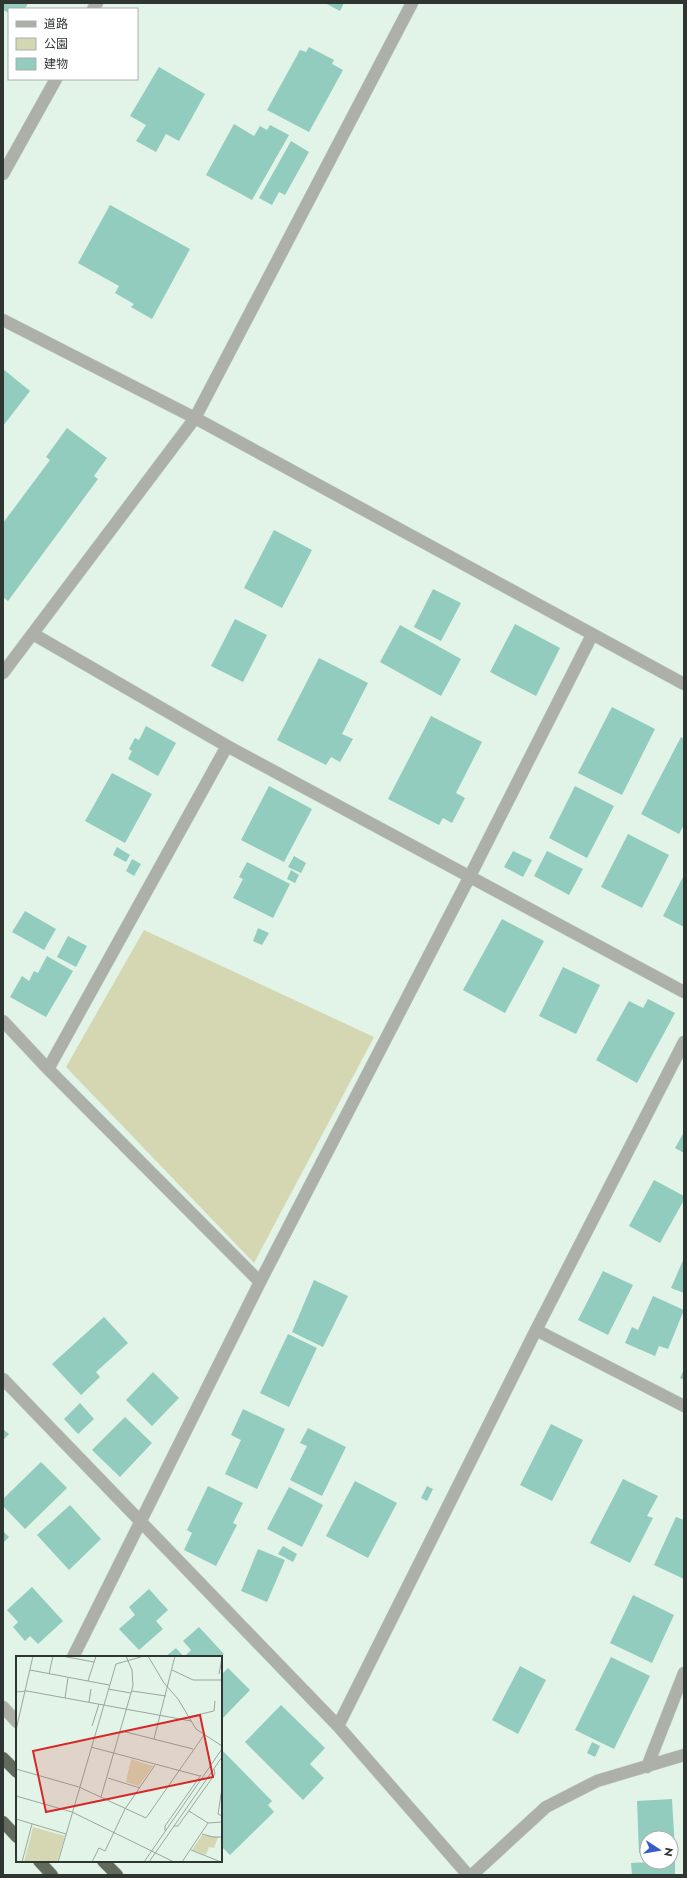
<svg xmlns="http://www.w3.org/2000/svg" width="687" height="1878" font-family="Jost,'Noto Sans JP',sans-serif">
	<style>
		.green { fill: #d5d7b3 }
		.building { fill: #92ccbe }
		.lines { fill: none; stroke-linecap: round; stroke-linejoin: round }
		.minor-casing { stroke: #becdc3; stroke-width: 13 }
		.highway-casing { stroke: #becdc3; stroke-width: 13 }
		.minor { stroke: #acb0a9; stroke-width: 12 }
		.highway { stroke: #626a5c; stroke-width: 12 }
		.inset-road { fill: none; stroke: #9aa79e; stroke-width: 1 }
		.view { fill: #d62828; fill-opacity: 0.15; stroke: #d62828; stroke-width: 2 }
		.inset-edge { fill: none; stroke: #2f3531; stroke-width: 2 }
	</style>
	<rect width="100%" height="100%" fill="#e2f3e7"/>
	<path class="green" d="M144 930 374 1037 254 1263 66 1067Z"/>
	<path class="building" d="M3 3H28L25 9H9V13L3 10Z
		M325 3H344L340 11Z
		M309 47 334 60 332 64 343 70 309 132 267 110 300 50 306 52Z
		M159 67 205 94 179 141 166 134 156 152 136 141 146 125 130 116Z
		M234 124 254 136 260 126 267 130 270 125 289 135 252 200 206 175Z
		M291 141 309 152 285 195 279 192 272 205 259 198Z
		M110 205 190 249 152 319 131 307 134 304 115 293 119 286 78 263Z
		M3 369 30 391 3 426Z
		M67 428 107 458 94 476 98 479 8 601 3 597V523L50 460 46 457Z
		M274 530 312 550 282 608 244 588Z
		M433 589 461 603 441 641 414 627Z
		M235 619 267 635 243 682 211 666Z
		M515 624 560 648 536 696 490 672Z
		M400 625 461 659 441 696 380 662Z
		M319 658 368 683 342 734 353 739 340 762 331 757 326 765 277 740Z
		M612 707 655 729 622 795 578 773Z
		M431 716 482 742 456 793 465 798 452 823 443 818 439 825 388 799Z
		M146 726 176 743 158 776 128 759 132 751 129 749 135 738 139 740Z
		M681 737 684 739V825L679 834 641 814Z
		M112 773 152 794 125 843 85 821Z
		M269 786 312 809 284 862 241 840Z
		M575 786 614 806 587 858 549 838Z
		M628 834 669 855 642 908 601 887Z
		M117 847 130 855 126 862 113 855Z
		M513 851 532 860 523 877 504 867Z
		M547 851 583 869 569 895 534 876Z
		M294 856 306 863 301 873 288 867Z
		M132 859 141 864 134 876 126 871Z
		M247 862 290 884 273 918 233 898 243 879 239 877Z
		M291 870 299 875 295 883 287 879Z
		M684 875V927L663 916Z
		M25 911 56 929 44 950 12 932Z
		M502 919 544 941 505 1013 463 990Z
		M258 928 269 933 262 945 253 941Z
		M68 936 87 946 76 967 57 957Z
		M47 956 73 971 46 1017 10 997 22 976 29 981 34 971 38 973Z
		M563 967 600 985 576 1034 539 1016Z
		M648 999 675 1013 637 1083 596 1060 629 1001 643 1008Z
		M684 1132V1153L675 1148Z
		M654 1180 684 1196V1200L660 1243 629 1226Z
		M684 1258V1293L671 1288Z
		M603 1271 633 1285 608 1335 578 1320Z
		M314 1280 348 1296 323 1347 292 1332Z
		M653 1296 684 1310 668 1349 659 1346 655 1356 625 1343 632 1327 638 1330Z
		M104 1317 128 1343 96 1372 100 1377 81 1395 52 1364Z
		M288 1334 317 1348 289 1407 260 1393Z
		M684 1369V1380L680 1378Z
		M153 1372 179 1398 152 1426 126 1400Z
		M80 1403 94 1419 78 1434 64 1419Z
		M243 1409 285 1429 257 1489 225 1474 241 1440 231 1435Z
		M125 1417 152 1443 120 1477 92 1450Z
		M551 1424 583 1440 552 1501 520 1485Z
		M308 1428 346 1447 322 1496 290 1480 307 1446 300 1443Z
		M3 1429 9 1434 3 1440Z
		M41 1462 67 1488 25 1529 3 1506V1499Z
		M623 1479 658 1496 647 1516 653 1518 630 1563 590 1543Z
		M355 1481 397 1503 368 1558 326 1536Z
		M208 1486 243 1503 233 1523 237 1525 216 1566 184 1550 192 1533 187 1530Z
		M427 1486 433 1489 427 1501 421 1498Z
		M289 1487 323 1505 302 1547 267 1529Z
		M70 1505 101 1539 69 1570 37 1535Z
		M676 1517 684 1520V1579L654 1565Z
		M3 1531 9 1537 3 1543Z
		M283 1546 297 1554 293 1562 278 1554Z
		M258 1549 285 1560 267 1602 241 1591Z
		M32 1587 63 1621 38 1644 30 1636 25 1641 13 1627 18 1622 7 1610Z
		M149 1589 168 1610 156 1621 163 1629 139 1650 119 1629 135 1615 129 1607Z
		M633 1595 674 1615 652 1663 610 1643Z
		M199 1627 224 1654 220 1657H165L176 1648 184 1657 191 1650 183 1641Z
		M611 1657 650 1676 614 1749 575 1730Z
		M520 1666 546 1680 518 1734 492 1720Z
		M228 1668 250 1690 221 1720V1675Z
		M281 1705 325 1748 310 1764 324 1778 303 1800 245 1742Z
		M592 1742 600 1746 595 1757 587 1753Z
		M221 1749 272 1801 268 1805 274 1812 230 1855 221 1846Z
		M672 1799 675 1850 671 1851V1838H647V1852L639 1853 637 1801Z
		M671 1861H675V1875H632L631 1863Z"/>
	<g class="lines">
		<defs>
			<path id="minor" d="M93 9 97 3
				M3 174 56 79
				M3 320 195 418 684 684
				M33 634 227 746 684 992
				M3 673 195 418 412 3
				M3 1021 48 1069 260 1282
				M48 1069 227 746
				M536 1330 684 1406
				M3 1379 338 1726 468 1875
				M73 1657 260 1282 470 876 592 635
				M3 1707 17 1722
				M338 1726 536 1330 684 1042
				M647 1767 684 1673
				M472 1875 546 1807 597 1781 684 1755"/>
			<path id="highway" d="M3 1758 17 1772
				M3 1822 17 1837
				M39 1861 52 1875
				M103 1861 117 1875"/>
		</defs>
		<use href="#minor" class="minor-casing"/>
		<use href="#highway" class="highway-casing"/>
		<use href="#minor" class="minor"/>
		<use href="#highway" class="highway"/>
	</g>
	<g transform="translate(16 1656)">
		<rect width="206" height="206" fill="#e2f3e7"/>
		<path d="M115 103 137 110 123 130 110 126ZM17 171 49 180 41 206H8ZM186 179 202 181 198 192 193 191 190 199 176 194Z" fill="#d5d7b3"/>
		<path class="inset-road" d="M46 0 78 6M132 0 148 27 162 43 180 73 206 90M14 14 93 29M156 14 177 24H206M33 18 37 0M203 18 206 2M72 25 80 0M92 33 115 37M116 35 150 40M0 36 11 35 175 65M49 42 52 22M73 46 75 33M172 61 198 55 199 45M76 70 83 48M0 74 17 0M106 75 177 93M138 83 159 0M75 91 184 120M0 113 63 131 130 162 188 79M92 122 124 132M206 132 202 158 206 160M0 140 56 156 158 206M85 141 117 30 116 14 110 0M173 155 192 167 206 166M0 163 50 178M158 170H162L189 132 199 118 198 113M149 175V170L185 119M186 178 197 181H206M175 194 205 206M6 206 16 168M42 206 100 8 128 0M76 206 83 192 89 195 109 153 139 109M128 206 206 93M133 206 206 101M166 206 192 167"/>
		<path class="view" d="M184 59 197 121 30 156 17 95Z"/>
		<rect width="206" height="206" class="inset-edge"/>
	</g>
	<rect width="687" height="1878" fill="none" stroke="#2f3531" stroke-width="8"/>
	<rect x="8" y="8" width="130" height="72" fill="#ffffff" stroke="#acaead"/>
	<rect x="16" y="21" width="20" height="6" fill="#acb0a9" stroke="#acaead"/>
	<text x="44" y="28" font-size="12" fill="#2f3531">道路</text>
	<rect x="16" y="38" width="20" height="12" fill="#d5d7b3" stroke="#acaead"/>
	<text x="44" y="48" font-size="12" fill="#2f3531">公園</text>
	<rect x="16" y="58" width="20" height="12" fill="#92ccbe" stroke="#acaead"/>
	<text x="44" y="68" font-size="12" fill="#2f3531">建物</text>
	<g transform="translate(659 1850) rotate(102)"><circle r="19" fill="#ffffff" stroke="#acaead"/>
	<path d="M0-3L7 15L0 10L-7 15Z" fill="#385bcc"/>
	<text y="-6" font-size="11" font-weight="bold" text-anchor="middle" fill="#2f3531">N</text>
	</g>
</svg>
